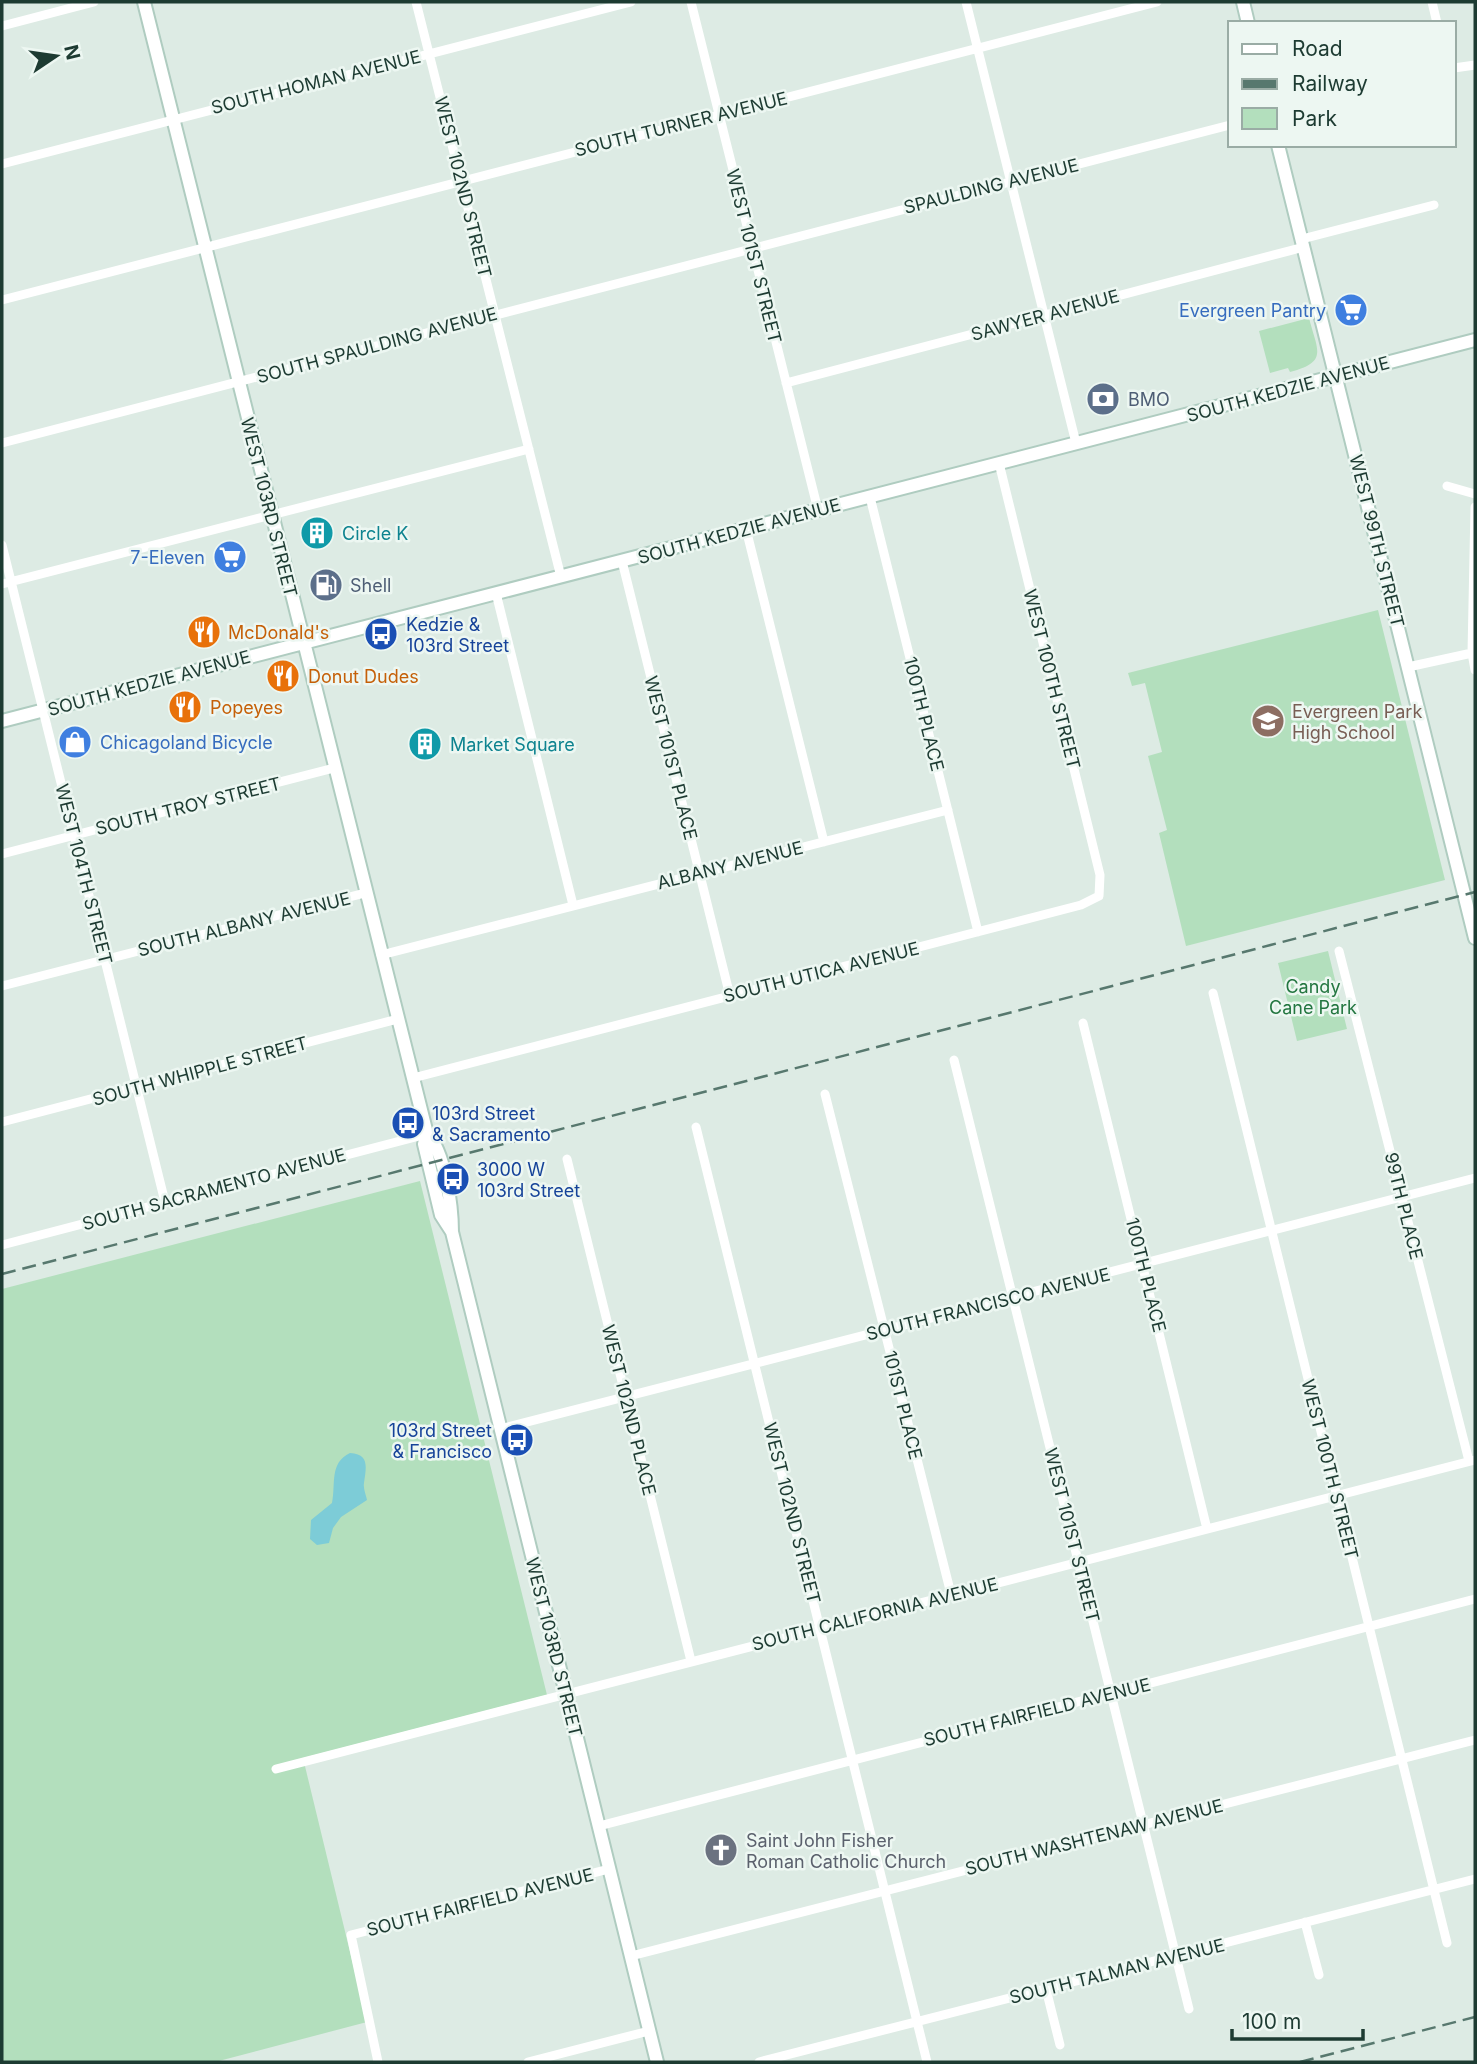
<svg xmlns="http://www.w3.org/2000/svg" width="1477" height="2064" font-family="Inter,sans-serif">
	<style>
		.green { fill: #b3dfbd }
		.water { fill: #7dccd7 }
		.lines { fill: none; stroke-linecap: round; stroke-linejoin: round }
		.secondary-casing { stroke: #afccc0; stroke-width: 16 }
		.street { stroke: #fff; stroke-width: 9 }
		.secondary { stroke: #fff; stroke-width: 12 }
		.rail { stroke: #57786e; stroke-width: 2.5; stroke-dasharray: 14 7; stroke-linecap: butt }
		.labels { text-anchor: middle; dominant-baseline: central; stroke-width: 5; stroke-linejoin: round; paint-order: stroke }
		.street-label { font-size: 18px; fill: #1d3b32; stroke: #edf7f2 }
		.shop-label { font-size: 18px; fill: #366cbe; stroke: #edf7f2; text-anchor: end }
		.service-label { font-size: 18px; fill: #4e5e75; stroke: #edf7f2; text-anchor: start }
		.culture-label { font-size: 18px; fill: #0d838f; stroke: #edf7f2; text-anchor: start }
		.transit-label { font-size: 18px; fill: #164399; stroke: #edf7f2; text-anchor: start }
		.food-label { font-size: 18px; fill: #c56008; stroke: #edf7f2; text-anchor: start }
		.education-label { font-size: 18px; fill: #785e54; stroke: #edf7f2; text-anchor: start }
		.park-label { font-size: 18px; fill: #237640; stroke: #edf7f2 }
		.worship-label { font-size: 18px; fill: #5b616d; stroke: #edf7f2; text-anchor: start }
	</style>
	<rect width="100%" height="100%" fill="#ddebe4"/>
	<path class="green" d="M1309 318C1317 350 1329 362 1290 372L1288 368 1270 373 1259 331Z
		M1378 610 1445 880 1186 946 1159 833 1167 830 1148 756 1162 752 1145 683 1132 686 1128 673Z
		M1328 951 1347 1029 1297 1041 1278 963Z
		M420 1181 547 1695 303 1758 367 2022 215 2062H2V1289Z"/>
	<path class="water" d="M350 1453C370 1454 366 1468 364 1483 363 1488 366 1495 367 1500L341 1517 333 1528 329 1543 317 1545 310 1539 311 1520 332 1503C336 1484 329 1463 350 1453Z"/>
	<g class="lines">
		<defs>
			<path id="secondary" d="M144 2 427 1134 424 1144 441 1215 452 1232
				M1243 2 1248 23
				M1278 145 1475 938
				M2 721 1475 340
				M427 1134C445 1151 452 1207 452 1232L657 2062"/>
		</defs>
		<use href="#secondary" class="secondary-casing"/>
		<path class="street" d="M416 2 561 577
			M691 2 818 510
			M966 2 1076 443
			M1432 2 1437 23
			M2 26 94 2
			M1454 68 1475 65
			M2 164 631 2
			M1302 239 1434 205
			M2 300 1157 2
			M786 383 1304 247
			M2 443 1230 125
			M1447 486 1475 494
			M870 497 978 932
			M1475 507 1472 653 1475 670
			M746 529 824 842
			M2 545 165 1202
			M622 561 730 996
			M2 584 529 449
			M496 593 573 905
			M1408 667 1472 653
			M2 854 334 768
			M1339 951 1469 1461
			M381 955 948 810
			M2 986 365 893
			M1213 993 1447 1943
			M1083 1023 1207 1529
			M954 1060 1189 2009
			M413 1078 1081 905 1099 896 1100 875 999 463
			M825 1094 951 1594
			M2 1122 398 1019
			M696 1127 927 2062
			M567 1159 691 1661
			M2 1245 427 1134
			M500 1429 1475 1178
			M276 1769 1475 1460
			M599 1826 1475 1599
			M1305 1922 1319 1975
			M631 1956 1475 1740
			M1046 1989 1060 2045
			M378 2062 351 1935 609 1869
			M528 2062 649 2031
			M759 2062 1475 1879"/>
		<use href="#secondary" class="secondary"/>
		<path class="rail" d="M2 1274 1475 892
			M1300 2062 1475 2017"/>
	</g>
	<defs>
		<symbol id="supermarket-disc" viewBox="-11 -11 22 22"><circle r="9.5" fill="#3f7fe0" stroke="#edf7f2"/><path d="M-6-5.5h2.5l.6 2H6L4.5 2H-2.5L-4.4-4H-6ZM-1.5 3.2a1.3 1.3 0 1 0 .1 0ZM3 3.2a1.3 1.3 0 1 0 .1 0Z" fill="#fff"/></symbol>
		<symbol id="bank-disc" viewBox="-11 -11 22 22"><circle r="9.5" fill="#5c6f8a" stroke="#edf7f2"/><path d="M-6-4H6V4H-6ZM0-2.3a2.3 2.3 0 1 0 0 4.6a2.3 2.3 0 1 0 0-4.6Z" fill="#fff"/></symbol>
		<symbol id="building-disc" viewBox="-11 -11 22 22"><circle r="9.5" fill="#0f9aa8" stroke="#edf7f2"/><path d="M-4-6H4V6H1V3H-1V6H-4ZM-2.5-4.3h1.7v1.8h-1.7ZM.8-4.3h1.7v1.8H.8ZM-2.5-1h1.7V.8h-1.7ZM.8-1h1.7V.8H.8Z" fill="#fff"/></symbol>
		<symbol id="fuel-disc" viewBox="-11 -11 22 22"><circle r="9.5" fill="#5c6f8a" stroke="#edf7f2"/><path d="M-5.5-6h7V0h2V4h1.3V-2.5L3-4.5l.8-.8L6-3V5H2.5V1h-1V6h-7ZM-4.2-4.7v3.2H.2V-4.7Z" fill="#fff"/></symbol>
		<symbol id="restaurant-disc" viewBox="-11 -11 22 22"><circle r="9.5" fill="#e8710a" stroke="#edf7f2"/><path d="M-5-6h1v4h1v-4h1v4h1v-4h1v5L-1.5 .5V6h-2V.5L-5-1ZM5-6V6H3V1.5H1.5Q1.5-4 5-6Z" fill="#fff"/></symbol>
		<symbol id="bus-disc" viewBox="-11 -11 22 22"><circle r="9.5" fill="#1a4fb4" stroke="#edf7f2"/><path d="M-5-6H5V4H4V6H2V4H-2V6H-4V4H-5ZM-3.5-4V0h7V-4ZM-3.5 1.2v1.5H-2V1.2ZM2 1.2v1.5H3.5V1.2Z" fill="#fff"/></symbol>
		<symbol id="school-disc" viewBox="-11 -11 22 22"><circle r="9.5" fill="#8d6e63" stroke="#edf7f2"/><path d="M0-5L7-2L0 1L-7-2ZM-4 1L0 2.5L4 1V4Q0 6-4 4Z" fill="#fff"/></symbol>
		<symbol id="shop-disc" viewBox="-11 -11 22 22"><circle r="9.5" fill="#3f7fe0" stroke="#edf7f2"/><path d="M-5-2.5h2.3a2.7 3.5 0 0 1 5.4 0H5L5.5 6h-11ZM-1.5-2.5h3a1.5 2.3 0 0 0-3 0Z" fill="#fff"/></symbol>
		<symbol id="church-disc" viewBox="-11 -11 22 22"><circle r="9.5" fill="#6b7280" stroke="#edf7f2"/><path d="M-1.2-6h2.4v3.5h3.3v2.4h-3.3V6h-2.4V-.1h-3.3v-2.4h3.3Z" fill="#fff"/></symbol>
	</defs>
	<g fill-rule="evenodd">
		<use href="#supermarket-disc" x="1332" y="291" width="38" height="38"/>
		<use href="#bank-disc" x="1084" y="380" width="38" height="38"/>
		<use href="#building-disc" x="298" y="514" width="38" height="38"/>
		<use href="#supermarket-disc" x="211" y="538" width="38" height="38"/>
		<use href="#fuel-disc" x="307" y="566" width="38" height="38"/>
		<use href="#restaurant-disc" x="185" y="613" width="38" height="38"/>
		<use href="#bus-disc" x="362" y="615" width="38" height="38"/>
		<use href="#restaurant-disc" x="264" y="657" width="38" height="38"/>
		<use href="#restaurant-disc" x="166" y="688" width="38" height="38"/>
		<use href="#school-disc" x="1249" y="702" width="38" height="38"/>
		<use href="#shop-disc" x="56" y="723" width="38" height="38"/>
		<use href="#building-disc" x="406" y="725" width="38" height="38"/>
		<use href="#bus-disc" x="389" y="1104" width="38" height="38"/>
		<use href="#bus-disc" x="434" y="1160" width="38" height="38"/>
		<use href="#bus-disc" x="498" y="1421" width="38" height="38"/>
		<use href="#church-disc" x="702" y="1831" width="38" height="38"/>
	</g>
	<g class="labels">
		<g class="street-label">
			<text transform="translate(316 82) rotate(-14)">SOUTH HOMAN AVENUE</text>
			<text transform="translate(681 124) rotate(-14)">SOUTH TURNER AVENUE</text>
			<text transform="translate(991 186) rotate(-14)">SPAULDING AVENUE</text>
			<text transform="translate(463 187) rotate(76)">WEST 102ND STREET</text>
			<text transform="translate(754 256) rotate(76)">WEST 101ST STREET</text>
			<text transform="translate(1045 315) rotate(-15)">SAWYER AVENUE</text>
			<text transform="translate(377 345) rotate(-15)">SOUTH SPAULDING AVENUE</text>
			<text transform="translate(1288 389) rotate(-15)">SOUTH KEDZIE AVENUE</text>
			<text transform="translate(269 507) rotate(76)">WEST 103RD STREET</text>
			<text transform="translate(739 531) rotate(-15)">SOUTH KEDZIE AVENUE</text>
			<text transform="translate(1377 541) rotate(76)">WEST 99TH STREET</text>
			<text transform="translate(1052 679) rotate(76)">WEST 100TH STREET</text>
			<text transform="translate(149 683) rotate(-15)">SOUTH KEDZIE AVENUE</text>
			<text transform="translate(924 714) rotate(76)">100TH PLACE</text>
			<text transform="translate(671 758) rotate(76)">WEST 101ST PLACE</text>
			<text transform="translate(188 806) rotate(-14)">SOUTH TROY STREET</text>
			<text transform="translate(730 865) rotate(-14)">ALBANY AVENUE</text>
			<text transform="translate(84 874) rotate(76)">WEST 104TH STREET</text>
			<text transform="translate(244 924) rotate(-14)">SOUTH ALBANY AVENUE</text>
			<text transform="translate(821 972) rotate(-14)">SOUTH UTICA AVENUE</text>
			<text transform="translate(200 1071) rotate(-15)">SOUTH WHIPPLE STREET</text>
			<text transform="translate(214 1189) rotate(-15)">SOUTH SACRAMENTO AVENUE</text>
			<text transform="translate(1404 1206) rotate(76)">99TH PLACE</text>
			<text transform="translate(1146 1275) rotate(76)">100TH PLACE</text>
			<text transform="translate(988 1304) rotate(-14)">SOUTH FRANCISCO AVENUE</text>
			<text transform="translate(903 1405) rotate(76)">101ST PLACE</text>
			<text transform="translate(629 1410) rotate(76)">WEST 102ND PLACE</text>
			<text transform="translate(1330 1469) rotate(76)">WEST 100TH STREET</text>
			<text transform="translate(792 1513) rotate(76)">WEST 102ND STREET</text>
			<text transform="translate(1072 1535) rotate(76)">WEST 101ST STREET</text>
			<text transform="translate(875 1614) rotate(-14)">SOUTH CALIFORNIA AVENUE</text>
			<text transform="translate(554 1647) rotate(76)">WEST 103RD STREET</text>
			<text transform="translate(1037 1712) rotate(-14)">SOUTH FAIRFIELD AVENUE</text>
			<text transform="translate(1094 1837) rotate(-14)">SOUTH WASHTENAW AVENUE</text>
			<text transform="translate(480 1902) rotate(-14)">SOUTH FAIRFIELD AVENUE</text>
			<text transform="translate(1117 1971) rotate(-14)">SOUTH TALMAN AVENUE</text>
		</g>
		<g class="shop-label">
			<text x="1326" y="310">Evergreen Pantry</text>
			<text x="205" y="557">7-Eleven</text>
			<text x="100" y="742" text-anchor="start">Chicagoland Bicycle</text>
		</g>
		<g class="service-label">
			<text x="1128" y="399">BMO</text>
			<text x="350" y="585">Shell</text>
		</g>
		<g class="culture-label">
			<text x="342" y="533">Circle K</text>
			<text x="450" y="744">Market Square</text>
		</g>
		<g class="transit-label">
			<text x="406" y="624">Kedzie &amp;<tspan x="406" dy="21">103rd Street</tspan></text>
			<text x="432" y="1113">103rd Street<tspan x="432" dy="21">&amp; Sacramento</tspan></text>
			<text x="477" y="1169">3000 W<tspan x="477" dy="21">103rd Street</tspan></text>
			<text x="492" y="1430" text-anchor="end">103rd Street<tspan x="492" dy="21">&amp; Francisco</tspan></text>
		</g>
		<g class="food-label">
			<text x="228" y="632">McDonald's</text>
			<text x="308" y="676">Donut Dudes</text>
			<text x="210" y="707">Popeyes</text>
		</g>
		<g class="education-label">
			<text x="1292" y="711">Evergreen Park<tspan x="1292" dy="21">High School</tspan></text>
		</g>
		<g class="park-label">
			<text x="1313" y="986">Candy<tspan x="1313" dy="21">Cane Park</tspan></text>
		</g>
		<g class="worship-label">
			<text x="746" y="1840">Saint John Fisher<tspan x="746" dy="21">Roman Catholic Church</tspan></text>
		</g>
	</g>
	<rect width="1477" height="2064" fill="none" stroke="#1d3b32" stroke-width="7"/>
	<rect x="1228" y="21" width="228" height="126" fill="#edf7f2" stroke="#9aaca5" stroke-width="2"/>
	<rect x="1242" y="44" width="35" height="10" fill="#ffffff" stroke="#9aaca5" stroke-width="2"/>
	<text x="1292" y="56" font-size="21" fill="#1d3b32">Road</text>
	<rect x="1242" y="79" width="35" height="10" fill="#57786e" stroke="#9aaca5" stroke-width="2"/>
	<text x="1292" y="91" font-size="21" fill="#1d3b32">Railway</text>
	<rect x="1242" y="108" width="35" height="21" fill="#b3dfbd" stroke="#9aaca5" stroke-width="2"/>
	<text x="1292" y="126" font-size="21" fill="#1d3b32">Park</text>
	<g transform="translate(56 56) rotate(77)" stroke="#edf7f2" stroke-width="5" paint-order="stroke">
	<path d="M0-5L12 26L0 18L-12 26Z" fill="#1d3b32"/>
	<text y="-10" font-size="19" font-weight="bold" text-anchor="middle" fill="#1d3b32">N</text>
	</g>
	<path d="M1232 2029v10h131v-10" fill="none" stroke="#1d3b32" stroke-width="3.5"/>
	<text x="1242" y="2029" font-size="21" fill="#1d3b32" stroke="#edf7f2" stroke-width="5" paint-order="stroke">100 m</text>
</svg>
